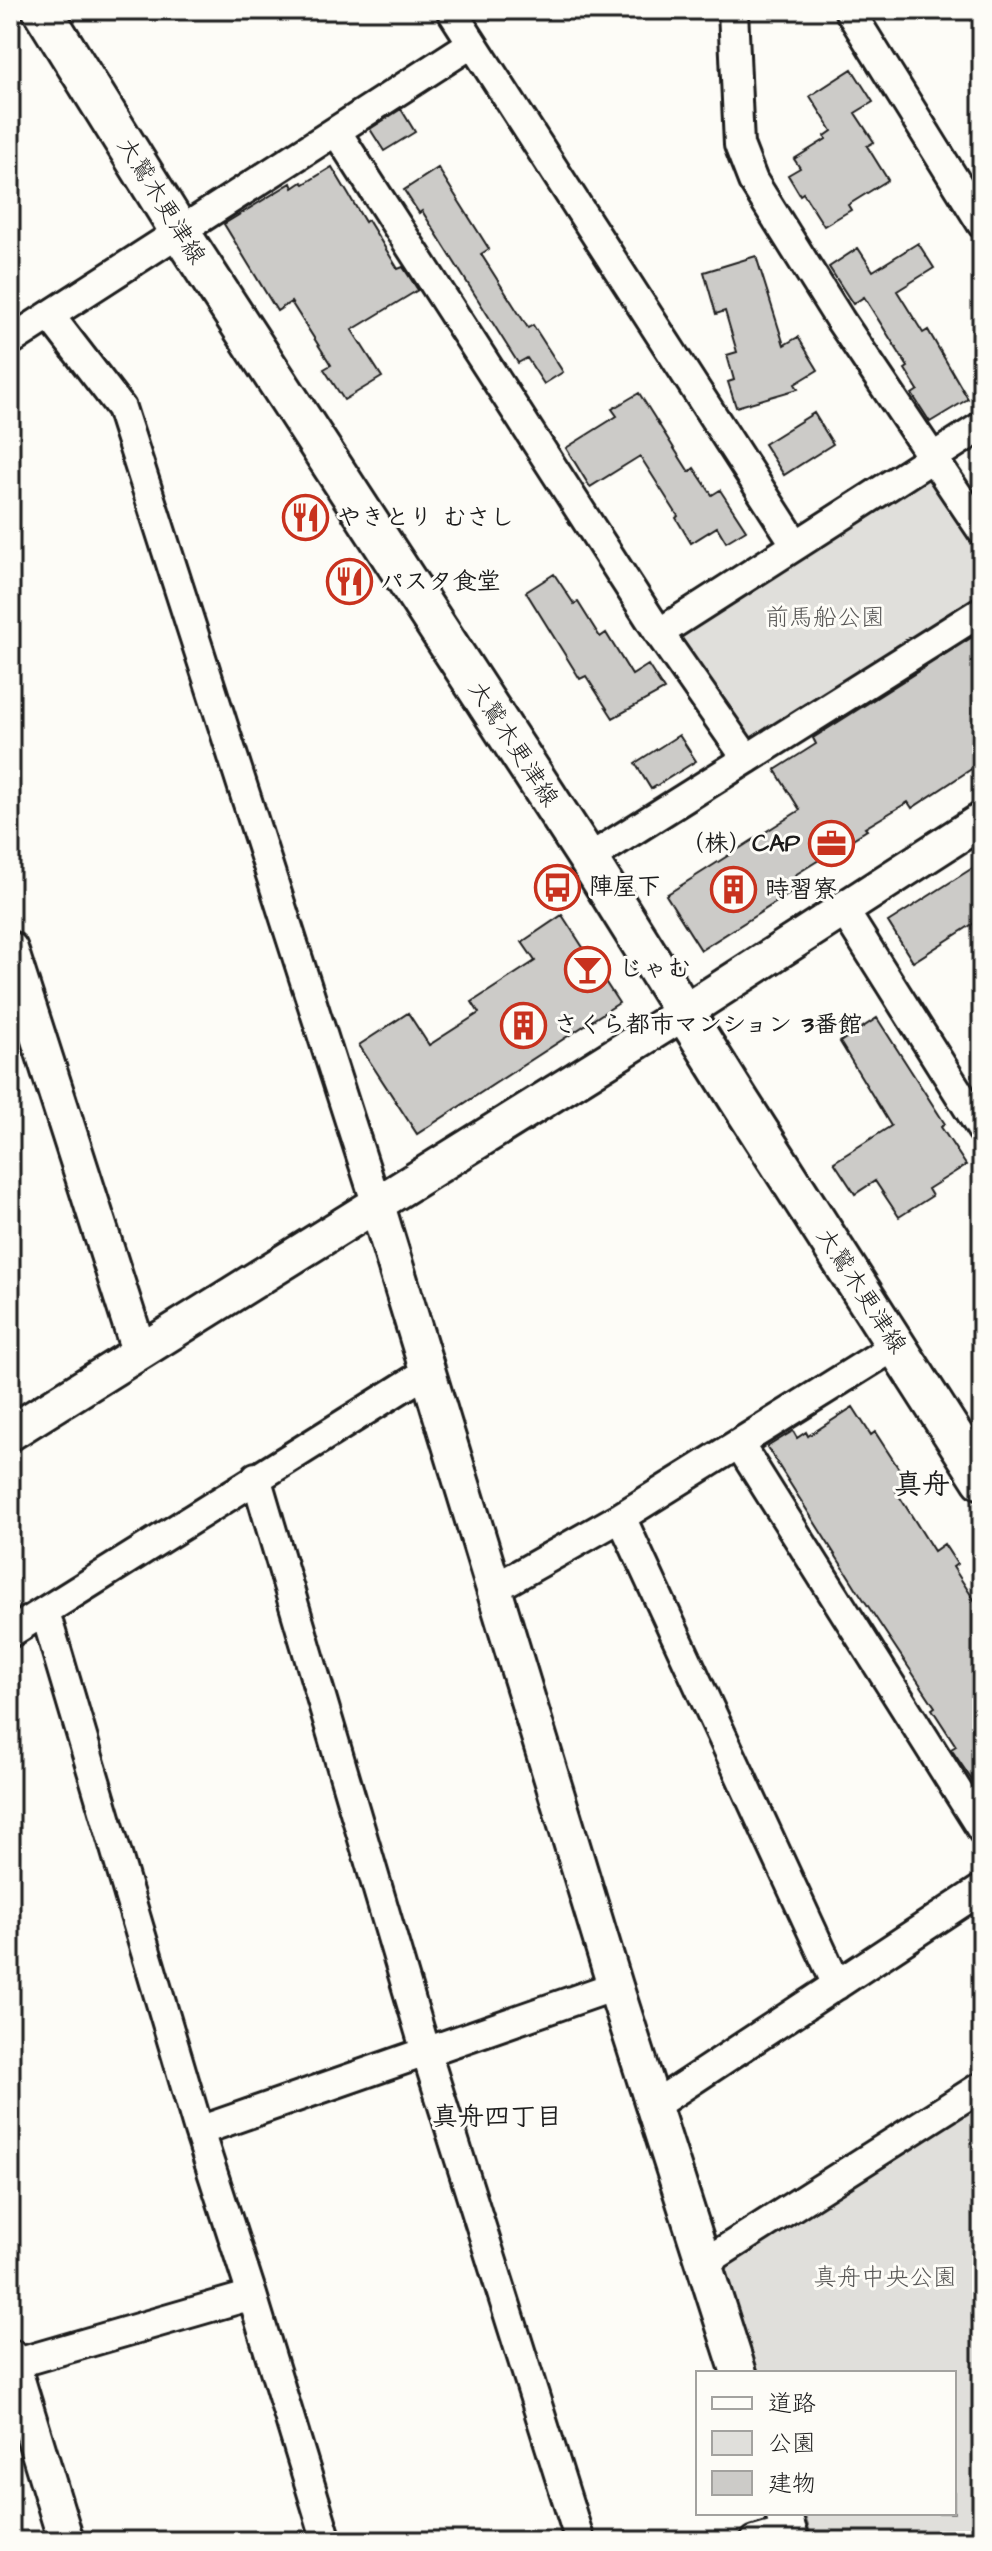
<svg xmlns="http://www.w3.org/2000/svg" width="992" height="2551" font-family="'Architects Daughter','Klee One',sans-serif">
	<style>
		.green { fill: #e0dfdb; stroke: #7e7e7c; stroke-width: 2 }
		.building { fill: #cccbc8; stroke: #1c1c1c; stroke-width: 2 }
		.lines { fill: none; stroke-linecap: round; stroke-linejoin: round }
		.minor-casing { stroke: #1c1c1c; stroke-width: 34 }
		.tertiary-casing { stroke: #1c1c1c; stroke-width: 40 }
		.secondary-casing { stroke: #1c1c1c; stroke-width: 44 }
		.minor { stroke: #fdfcf7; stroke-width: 28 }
		.tertiary { stroke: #fdfcf7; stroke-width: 34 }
		.secondary { stroke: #fdfcf7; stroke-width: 38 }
		.labels { text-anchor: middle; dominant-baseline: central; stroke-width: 6; stroke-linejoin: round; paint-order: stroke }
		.street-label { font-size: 24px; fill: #1c1c1c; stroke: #fdfcf7 }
		.poi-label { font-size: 24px; font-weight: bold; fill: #1c1c1c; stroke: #fdfcf7; text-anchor: start }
		.park-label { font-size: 24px; fill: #575655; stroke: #fdfcf7 }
		.neighbourhood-label { font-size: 26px; font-weight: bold; fill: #1c1c1c; stroke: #fdfcf7 }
		.quarter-label { font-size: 28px; font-weight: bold; fill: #1c1c1c; stroke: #fdfcf7 }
	</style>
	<rect width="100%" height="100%" fill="#fdfcf7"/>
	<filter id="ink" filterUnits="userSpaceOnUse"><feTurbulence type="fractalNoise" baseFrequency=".0125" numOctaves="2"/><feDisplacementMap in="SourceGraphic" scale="16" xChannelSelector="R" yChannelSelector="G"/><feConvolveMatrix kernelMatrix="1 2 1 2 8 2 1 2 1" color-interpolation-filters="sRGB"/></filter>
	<g filter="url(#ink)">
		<path class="green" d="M929 469 982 546V602L748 750 668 633Z
			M982 2102V2541H813L804 2513H954V2373H759L724 2267Z"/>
		<path class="building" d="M852 69 873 102 855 113 874 142 867 146 888 180 848 205 851 210 824 226 803 193 800 195 788 175 800 168 794 159 826 139 825 136 832 131 810 96Z
			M401 109 415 132 384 151 370 129Z
			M332 167 365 222 368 220 398 269 403 267 418 290 352 330 382 377 344 400 324 369 331 365 291 302 277 311 224 224 291 183 293 188 302 182 304 184Z
			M438 168 489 249 481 254 528 328 533 325 563 372 544 384 527 358 518 363 422 211 419 213 404 190Z
			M918 243 934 268 897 291 923 333 928 330 968 399 930 422 912 394 918 390 905 369 908 367 864 297 853 304 829 267 858 248 873 271Z
			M756 256 784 345 798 337 818 370 795 384 798 389 736 407 728 382 734 380 727 355 737 352 725 311 716 314 704 272Z
			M639 393 689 472 694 468 712 495 720 490 746 530 726 542 717 527 691 543 676 518 678 516 640 456 590 487 566 448 617 416 612 409Z
			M814 413 833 444 784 475 764 444Z
			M554 574 574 604 578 602 600 637 606 633 632 675 648 665 664 690 613 718 586 676 580 679 526 592Z
			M982 631V762L912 808 908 802 865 828 867 830 795 875 802 886 701 950 666 895 800 810 775 770 816 744 813 738Z
			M679 735 696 761 651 789 635 763Z
			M982 862V918L913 962 888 922Z
			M562 915 619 1003 417 1134 359 1045 408 1013 429 1045 479 1013 472 1002 535 961 522 942Z
			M877 1018 945 1124 941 1127 966 1165 928 1189 932 1196 899 1217 875 1181 855 1194 834 1162 891 1126 840 1042Z
			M853 1407 871 1435 875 1432 908 1483 896 1491 934 1551 944 1544 957 1564 953 1567 982 1612V1795L951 1749 956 1746 932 1709 935 1707 858 1591 767 1447 793 1431 797 1438 806 1432 808 1436Z"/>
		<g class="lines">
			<defs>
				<path id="minor" d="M451 10 796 545
					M733 10 739 145 753 181 840 320 982 531
					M849 10 982 224
					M336 131 659 633 747 759
					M50 316 121 408 376 1202
					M10 341 471 44
					M659 633 982 426
					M588 859 982 611
					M843 909 982 1130
					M739 1444 982 1830
					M256 1477 426 2052 580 2541
					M621 1517 837 1985
					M495 1588 621 1517 895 1346
					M45 1612 199 2131 252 2295 327 2541
					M10 1633 427 1372
					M653 2106 982 1889
					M199 2131 615 1986
					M704 2263 982 2086
					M10 2365 252 2295
					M755 2541 789 2531"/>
				<path id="tertiary" d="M10 949 139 1351
					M376 1202 615 1986 739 2373
					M10 1433 683 1013 982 820
					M10 2357 66 2541
					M783 2513 792 2541"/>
				<path id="secondary" d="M42 10 180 232 588 859 737 1097 982 1480"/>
			</defs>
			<use href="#minor" class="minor-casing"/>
			<use href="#tertiary" class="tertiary-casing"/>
			<use href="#secondary" class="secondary-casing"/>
			<use href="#minor" class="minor"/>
			<use href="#tertiary" class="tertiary"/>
			<use href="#secondary" class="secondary"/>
		</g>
	</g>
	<defs>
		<symbol id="restaurant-ring" viewBox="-11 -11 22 22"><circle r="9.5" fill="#fdfcf7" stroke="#c8321e" stroke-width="1.5"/><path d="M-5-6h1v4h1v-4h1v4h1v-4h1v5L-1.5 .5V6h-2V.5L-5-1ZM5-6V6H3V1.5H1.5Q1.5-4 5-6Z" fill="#c8321e"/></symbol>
		<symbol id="office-ring" viewBox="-11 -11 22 22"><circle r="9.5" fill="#fdfcf7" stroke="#c8321e" stroke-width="1.5"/><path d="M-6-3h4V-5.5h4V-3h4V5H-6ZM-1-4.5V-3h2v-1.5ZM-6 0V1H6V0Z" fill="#c8321e"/></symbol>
		<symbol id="bus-ring" viewBox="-11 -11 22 22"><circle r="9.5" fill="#fdfcf7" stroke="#c8321e" stroke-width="1.5"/><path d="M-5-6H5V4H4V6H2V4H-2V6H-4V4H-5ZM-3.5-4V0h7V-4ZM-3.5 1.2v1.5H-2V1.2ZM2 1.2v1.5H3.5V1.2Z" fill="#c8321e"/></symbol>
		<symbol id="building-ring" viewBox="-11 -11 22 22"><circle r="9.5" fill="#fdfcf7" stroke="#c8321e" stroke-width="1.5"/><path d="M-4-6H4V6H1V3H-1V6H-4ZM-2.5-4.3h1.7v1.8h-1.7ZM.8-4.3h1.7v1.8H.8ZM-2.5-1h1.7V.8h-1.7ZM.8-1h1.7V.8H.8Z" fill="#c8321e"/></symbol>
		<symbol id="bar-ring" viewBox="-11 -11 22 22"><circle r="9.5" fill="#fdfcf7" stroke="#c8321e" stroke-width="1.5"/><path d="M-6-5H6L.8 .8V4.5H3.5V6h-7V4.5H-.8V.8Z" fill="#c8321e"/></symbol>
	</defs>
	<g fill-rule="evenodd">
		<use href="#restaurant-ring" x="280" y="492" width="51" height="51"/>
		<use href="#restaurant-ring" x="324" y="556" width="51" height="51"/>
		<use href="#office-ring" x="806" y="818" width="51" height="51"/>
		<use href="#bus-ring" x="532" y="862" width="51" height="51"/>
		<use href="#building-ring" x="708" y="864" width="51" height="51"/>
		<use href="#bar-ring" x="562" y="944" width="51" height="51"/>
		<use href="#building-ring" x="498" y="1000" width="51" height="51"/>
	</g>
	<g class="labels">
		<g class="street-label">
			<text transform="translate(161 201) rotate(58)">大鷲木更津線</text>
			<text transform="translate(513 744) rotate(57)">大鷲木更津線</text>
			<text transform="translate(861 1291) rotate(57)">大鷲木更津線</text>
		</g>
		<g class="poi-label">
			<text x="337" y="518">やきとり むさし</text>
			<text x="380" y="582">パスタ食堂</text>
			<text x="800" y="844" text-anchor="end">（株）CAP</text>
			<text x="589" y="887">陣屋下</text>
			<text x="765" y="890">時習寮</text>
			<text x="619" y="969">じゃむ</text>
			<text x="554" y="1025">さくら都市マンション 3番館</text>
		</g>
		<g class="park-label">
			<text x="825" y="618">前馬船公園</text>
			<text x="885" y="2278">真舟中央公園</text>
		</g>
		<g class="neighbourhood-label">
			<text x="497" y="2117">真舟四丁目</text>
		</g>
		<g class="quarter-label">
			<text x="922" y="1484">真舟</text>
		</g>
	</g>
	<rect width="992" height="2551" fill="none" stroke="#fdfcf7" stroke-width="40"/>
	<rect x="20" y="20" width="952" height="2511" fill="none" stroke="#1c1c1c" stroke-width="3" filter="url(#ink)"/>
	<rect x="696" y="2371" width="260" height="144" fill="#fdfcf7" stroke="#a3a29f" stroke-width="2"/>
	<rect x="712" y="2397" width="40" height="12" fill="#fdfcf7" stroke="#a3a29f" stroke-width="2"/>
	<text x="768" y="2411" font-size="24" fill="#1c1c1c">道路</text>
	<rect x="712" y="2431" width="40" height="24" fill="#e0dfdb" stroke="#a3a29f" stroke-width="2"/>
	<text x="768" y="2451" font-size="24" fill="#1c1c1c">公園</text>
	<rect x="712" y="2471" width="40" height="24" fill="#cccbc8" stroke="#a3a29f" stroke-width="2"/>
	<text x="768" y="2491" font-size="24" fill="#1c1c1c">建物</text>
</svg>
